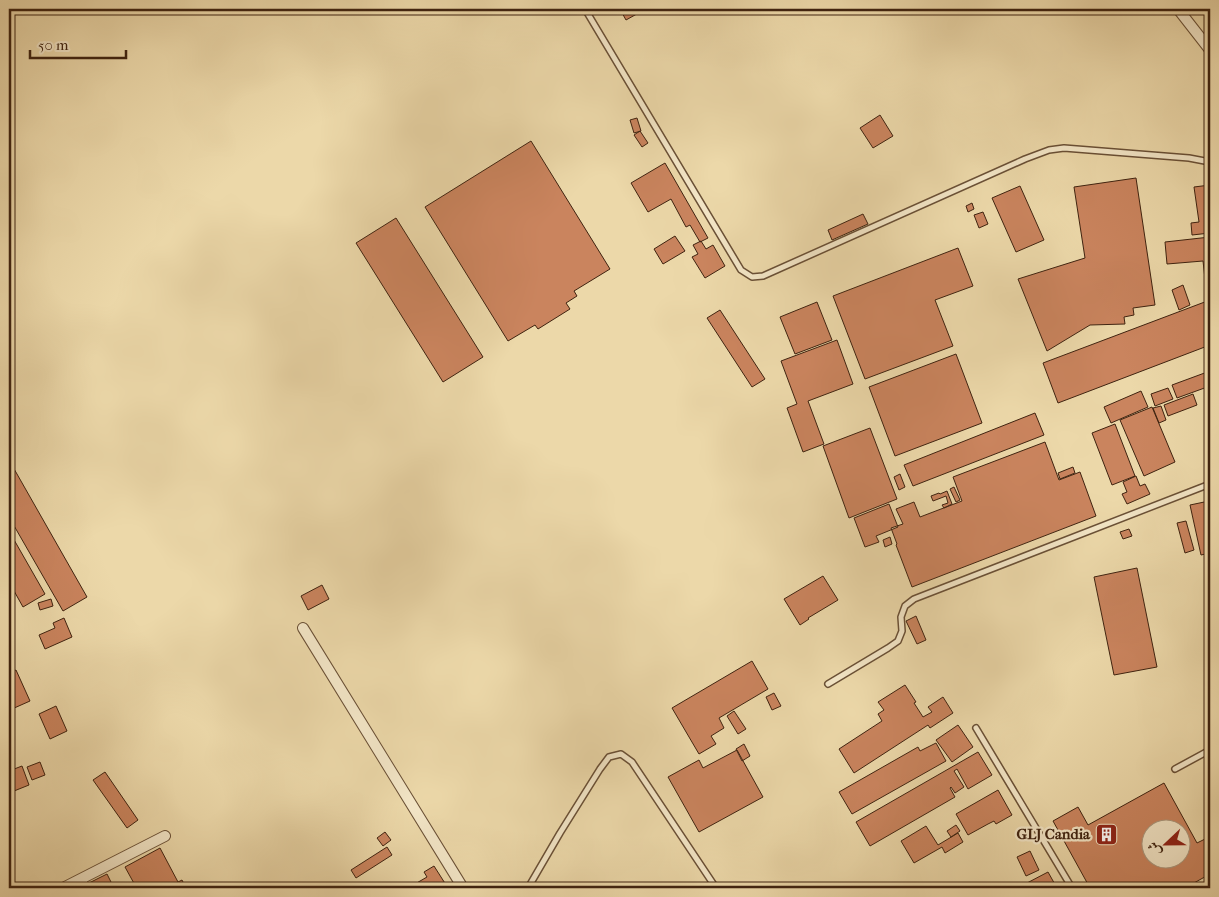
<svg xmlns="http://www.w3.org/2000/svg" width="1219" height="897" font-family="'IM FELL French Canon',Amiri,serif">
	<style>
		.building { fill: #ca845e; stroke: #3f2310; fill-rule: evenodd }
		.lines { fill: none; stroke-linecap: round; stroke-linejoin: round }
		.service-casing { stroke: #6a5036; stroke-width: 8 }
		.minor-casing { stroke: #6a5036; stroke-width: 12 }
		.service { stroke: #f3e6c7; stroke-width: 5 }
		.minor { stroke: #f3e6c7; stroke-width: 10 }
		.labels { text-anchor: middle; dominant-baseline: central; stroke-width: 4.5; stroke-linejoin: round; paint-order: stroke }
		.poi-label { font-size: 15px; font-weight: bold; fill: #3f2310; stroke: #f3e6c7; text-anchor: end }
	</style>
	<rect width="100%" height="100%" fill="#ecd8a9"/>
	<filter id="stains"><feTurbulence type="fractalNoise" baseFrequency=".004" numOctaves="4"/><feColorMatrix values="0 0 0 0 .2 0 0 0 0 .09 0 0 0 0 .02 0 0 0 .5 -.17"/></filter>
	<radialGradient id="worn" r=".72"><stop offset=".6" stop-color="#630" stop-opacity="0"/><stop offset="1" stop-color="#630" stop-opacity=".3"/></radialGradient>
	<path class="building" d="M625 9H643L644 10 626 20 621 11Z
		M880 115 893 136 873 148 860 128Z
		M637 118 641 131 634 133 630 120Z
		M640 131 648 143 642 147 634 135Z
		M531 141 610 269 574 291 577 296 566 303 570 309 538 329 535 325 508 341 425 207Z
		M665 163 708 238 700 242 690 225 686 227 671 199 648 212 631 183Z
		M1136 178 1155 305 1133 308 1134 315 1124 317 1125 324 1090 325 1047 351 1018 279 1085 258 1074 187Z
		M1210 185V233L1192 235 1191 223 1199 222 1194 187Z
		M1020 186 1044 240 1016 252 992 198Z
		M972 203 974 209 968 212 966 206Z
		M983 212 988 224 979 228 974 215Z
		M863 214 868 224 832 240 828 230Z
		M396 218 483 357 443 382 356 243Z
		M675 236 685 251 663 264 654 249Z
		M1210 237V296L1207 297 1203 261 1167 264 1165 242Z
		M701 241 706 249 713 245 725 266 705 278 692 257 698 254 693 245Z
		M958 248 973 286 935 300 953 346 865 379 833 296Z
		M1183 285 1190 305 1179 310 1172 290Z
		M1210 300V345L1058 403 1043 363Z
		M817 302 832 340 795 354 780 317Z
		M720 310 765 379 752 387 707 318Z
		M837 340 853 384 808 401 824 444 803 452 787 408 797 404 781 361Z
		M956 354 982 423 895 456 869 387Z
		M1210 371V386L1177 398 1172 385Z
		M1168 388 1173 399 1155 406 1151 394Z
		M1141 391 1148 407 1111 423 1104 407Z
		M1193 394 1197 405 1168 416 1164 405Z
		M1161 406 1166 420 1159 423 1153 408Z
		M1152 407 1175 462 1144 476 1120 420Z
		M1035 413 1044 435 913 486 904 465Z
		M1115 424 1135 476 1112 485 1092 433Z
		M870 428 897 499 849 518 823 446Z
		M1045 442 1059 480 1080 472 1096 516 912 587 896 545 897 544 891 528 903 524 896 509 914 502 920 517 962 501 953 477Z
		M9 460 87 597 63 611 9 517Z
		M1073 467 1075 473 1060 479 1058 473Z
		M900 474 905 487 899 490 894 477Z
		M1136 476 1140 486 1145 484 1150 494 1127 504 1122 494 1127 492 1123 482Z
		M954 487 960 500 956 502 950 489Z
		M947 491 952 504 944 508 942 505 948 503 946 496 933 501 931 496 939 493 940 494Z
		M1209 501 1210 508V553L1201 555 1190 505Z
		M889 504 898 527 876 536 879 542 865 547 854 518Z
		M1186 521 1194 550 1185 553 1177 523Z
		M1129 529 1132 536 1123 539 1120 532Z
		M9 531 45 594 23 607 9 582Z
		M890 537 892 544 885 547 883 540Z
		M1137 568 1157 667 1114 675 1094 577Z
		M823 576 838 600 808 618 809 619 800 625 784 599Z
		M322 585 329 599 308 610 301 596Z
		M51 599 53 606 40 610 38 603Z
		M916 616 926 640 917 644 906 621Z
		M64 618 72 637 45 649 39 635 55 628 53 623Z
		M752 661 768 689 719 718 724 728 711 736 716 744 699 754 672 708Z
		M16 670 30 701 12 709 9 701V673Z
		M905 685 916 702 914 703 923 717 932 712 928 707 943 697 953 713 930 728 928 725 854 773 839 749 882 721 878 714 884 710 878 702Z
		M774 693 781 706 772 710 766 697Z
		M56 706 67 731 50 739 39 714Z
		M734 711 746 729 738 734 727 716Z
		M958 725 973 747 952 762 936 740Z
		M9 738 14 751 9 753Z
		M936 743 946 761 852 814 839 792 918 747 920 751Z
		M744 744 750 756 742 761 736 749Z
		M737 750 763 797 699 832 668 777 699 760 703 768Z
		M978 752 992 775 968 789 957 769 954 771 964 787 955 793 951 787 950 788 955 797 870 846 856 822Z
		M40 762 45 775 32 780 27 767Z
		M22 766 29 785 14 791 9 778V771Z
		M105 772 138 820 127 828 93 780Z
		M1164 783 1197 843 1207 838 1210 844V874L1185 888H1090L1053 821 1078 807 1088 825ZM1152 830H1182V860H1152Z
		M998 790 1012 815 996 824 994 821 988 824 968 835 956 814Z
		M956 825 960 831 951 837 947 831Z
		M926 826 938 845 958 833 963 842 945 853 942 847 914 863 901 841Z
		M385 832 391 840 383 846 377 838Z
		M387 847 392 855 356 878 351 870Z
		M160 848 178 882 182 880 186 888H133L136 887 125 867Z
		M1030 851 1039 870 1026 876 1017 857Z
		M434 866 448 888H408L427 877 424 872Z
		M1048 872 1057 888H1029L1027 883Z
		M107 874 114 888H92L89 883Z"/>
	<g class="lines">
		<defs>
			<path id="service" d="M585 9 741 270 752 277 763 276 1025 159 1049 150 1064 148 1189 158 1210 162
				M828 684 888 648 898 641 902 631 901 617 905 606 914 599 1210 484
				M976 728 1072 888
				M1175 769 1210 750
				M528 888 560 833 600 769 609 757 621 754 632 762 716 888"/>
			<path id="minor" d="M1178 9 1210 50
				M303 628 463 888
				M80 880 85 888
				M63 888 165 836"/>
		</defs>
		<use href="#service" class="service-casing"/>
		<use href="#minor" class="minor-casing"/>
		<use href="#service" class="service"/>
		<use href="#minor" class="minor"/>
	</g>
	<defs>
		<symbol id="building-square" viewBox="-11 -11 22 22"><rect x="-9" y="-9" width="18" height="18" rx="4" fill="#8f2418" stroke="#f3e6c7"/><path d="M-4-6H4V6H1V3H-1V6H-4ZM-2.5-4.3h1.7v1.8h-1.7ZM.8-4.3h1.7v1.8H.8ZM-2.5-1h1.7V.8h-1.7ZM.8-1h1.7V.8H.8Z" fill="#fff"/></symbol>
	</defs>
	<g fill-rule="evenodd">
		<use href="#building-square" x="1094" y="822" width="25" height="25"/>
	</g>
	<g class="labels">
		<g class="poi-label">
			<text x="1090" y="834">GLJ Candia</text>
		</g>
	</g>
	<rect width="1219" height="897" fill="none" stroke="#ecd8a9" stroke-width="30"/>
	<rect x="10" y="10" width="1199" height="877" fill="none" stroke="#3f2310" stroke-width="2.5"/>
	<rect x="15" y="15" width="1189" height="867" fill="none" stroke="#3f2310"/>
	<g transform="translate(1166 844) rotate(248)"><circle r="24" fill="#f3e6c7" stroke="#ab987e"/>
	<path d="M0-4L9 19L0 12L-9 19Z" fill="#8f2418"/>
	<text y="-8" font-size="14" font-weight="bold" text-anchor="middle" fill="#3f2310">ش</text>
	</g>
	<path d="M30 50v8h96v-8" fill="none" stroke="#3f2310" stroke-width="2.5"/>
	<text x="38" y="50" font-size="15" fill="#3f2310" stroke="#f3e6c7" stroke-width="4" paint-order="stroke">50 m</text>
	<rect width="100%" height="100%" filter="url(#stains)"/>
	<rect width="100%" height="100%" fill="url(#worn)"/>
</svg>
